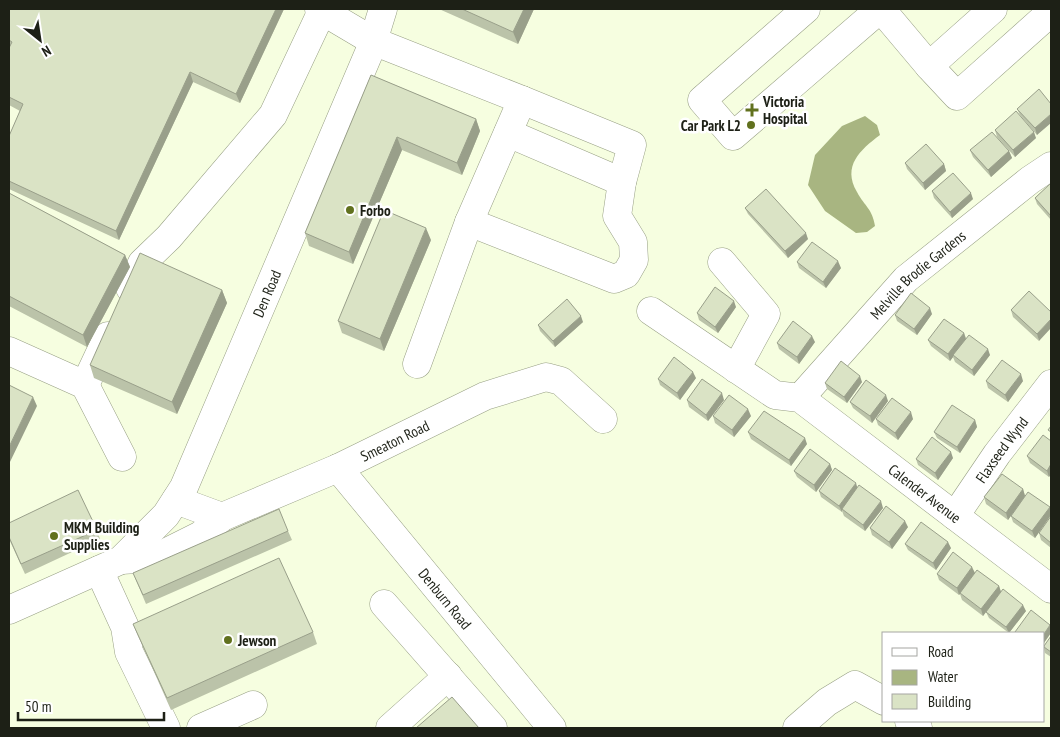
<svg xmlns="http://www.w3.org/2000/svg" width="1060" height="737" font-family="'PT Sans Narrow',sans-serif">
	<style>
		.water { fill: #a8b581 }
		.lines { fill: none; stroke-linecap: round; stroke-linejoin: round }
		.minor-casing { stroke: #979f84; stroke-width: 29 }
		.minor { stroke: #fff; stroke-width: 28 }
		.wall { fill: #bbc3a9 }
		.shaded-wall { fill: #999f8a }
		.building { fill: #dae3c5; stroke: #999f8a }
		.poi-dot { fill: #61711e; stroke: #fff; stroke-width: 2 }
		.labels { text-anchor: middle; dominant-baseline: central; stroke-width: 5; stroke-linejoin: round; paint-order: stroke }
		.poi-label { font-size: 15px; font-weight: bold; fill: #1d2016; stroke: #fff; text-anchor: start }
		.street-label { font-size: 15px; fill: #1d2016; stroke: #fff }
	</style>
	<rect width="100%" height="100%" fill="#f6fee0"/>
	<path class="water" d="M865 116 877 125 880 135C860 150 842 166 857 192 865 207 872 208 875 226L867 232 856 233 825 211 808 185 815 155 842 126Z"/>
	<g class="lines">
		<defs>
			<g id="minor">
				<path d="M319 9 373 41 522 100 469 222 417 364"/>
				<path d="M806 9 702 100 733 136 880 9"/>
				<path d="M881 9 929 66"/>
				<path d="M993 9 929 66 957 96 1051 12"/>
				<path d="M508 133 622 182"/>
				<path d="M469 222 614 279 626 274 634 260 633 242 617 216 622 182 632 145 522 100"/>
				<path d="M722 262 766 314 736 369"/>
				<path d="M130 288 142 263 169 237 273 115 322 11"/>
				<path id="s1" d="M651 311 775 395 800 398 1051 589"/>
				<path d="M9 351 85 385 122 457"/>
				<path d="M85 385 108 336"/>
				<path id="s2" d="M800 398 906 279 1030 180 1051 166"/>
				<path id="s3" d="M338 468 552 728"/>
				<path id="s4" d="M176 500 222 517 338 468 485 396 546 377 561 381 603 419"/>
				<path id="s5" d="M955 516 997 454 1051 384"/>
				<path d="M121 560 155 558 201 535 222 517"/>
				<path d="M99 570 125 627 129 652 166 728"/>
				<path d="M384 604 493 728"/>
				<path id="s6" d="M9 610 121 560 166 515 184 487 371 48 383 9"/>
				<path d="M909 721 918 728"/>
				<path d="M201 728 253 705"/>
				<path d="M390 728 448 676"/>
				<path d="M797 728 827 702 855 685 884 701"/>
			</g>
		</defs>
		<use href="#minor" class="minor-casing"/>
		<use href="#minor" class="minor"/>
	</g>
	<path class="wall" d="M9 9H284L240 103 193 82 119 240 9 189V136L20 111 9 105Z
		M439 9H534L518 44Z
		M371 75 476 119 480 131 462 175 402 150 353 264 309 246 305 233Z
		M1051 104 1037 135 1020 115 1017 109Z
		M995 130 1036 138 1015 157 997 137Z
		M970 150 1009 151 1012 158 991 177 973 157Z
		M905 163 944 164 946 171 925 190 907 169Z
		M1051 183V220L1037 204 1035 198Z
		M932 191 973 199 952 218 934 198Z
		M9 193 125 255 130 267 87 347 9 306Z
		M745 208 808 239 788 258 748 214Z
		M431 240 384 351 342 333 338 321Z
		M797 262 841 268 826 288 799 268Z
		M222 290 227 303 177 414 94 378 90 365Z
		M1029 291 1039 341 1013 317 1011 310Z
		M736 307 718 333 699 320 697 313Z
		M932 314 917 335 897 321 895 315Z
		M583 322 555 347 540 331 538 325Z
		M964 333 966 338 990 355 974 376 955 362 953 357 950 361 931 346 928 340Z
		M815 342 799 364 779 349 777 343Z
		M696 378 680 400 660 385 658 379Z
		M986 381H1023L1008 402 988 388Z
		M862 382 847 403 827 389 825 383Z
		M687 400H724L708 421 689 407Z
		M888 401 872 423 853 408 850 402Z
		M713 416H751L734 437 715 423Z
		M876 419H913L898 440 878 425Z
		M975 420 977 427 960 453 937 438 934 432Z
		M748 432 807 444 791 466 751 439Z
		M1051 441V474L1049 477 1030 463 1027 456Z
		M953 458 938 480 918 465 916 459Z
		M830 464 832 470 816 492 797 477 794 471Z
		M857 488 883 508 865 531 844 516 842 511V512L821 497 819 491Z
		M1023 489 1025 496 1050 507 1051 511V515L1035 538 1013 522 1011 516 1018 506 1008 520 986 504 984 497Z
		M1051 516V548L1041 540 1039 533Z
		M9 523 97 530 100 539 25 574 9 539Z
		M908 527 892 549 872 535 870 528Z
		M288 531 292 540 146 604 133 573Z
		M905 544 951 548 936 570 908 550Z
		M975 573 999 586 1001 592 983 616 962 600 960 594 959 595 939 580 937 574Z
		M1026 611 1009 633 989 618 986 612Z
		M133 624 313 632 317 644 171 710 138 636Z
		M1051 636V657L1045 653 1044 648V646Z"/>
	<path class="shaded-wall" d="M276 9H284L240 103 236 94Z
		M524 9H534L518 44 513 32Z
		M190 72 193 82 119 240 116 231Z
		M1051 114V123L1037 135 1035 128Z
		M476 119 480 131 462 175 457 163Z
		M1034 132 1036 138 1015 157 1013 150Z
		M397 137 402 150 353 264 349 252Z
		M1009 151 1012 158 991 177 988 170Z
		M944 164 946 171 925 190 923 183Z
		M971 193 973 199 952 218 950 212Z
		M426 228 431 240 384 351 380 339Z
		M806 233 808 239 788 258 785 251Z
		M125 255 130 267 87 347 83 335Z
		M838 261 841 268 826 288 823 282Z
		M222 290 227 303 177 414 172 402Z
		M734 301 736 307 718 333 715 327Z
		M930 308 932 314 917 335 914 329Z
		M581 316 583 322 555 347 553 341Z
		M1051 319V328L1039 341 1037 334Z
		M964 333 966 340 953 355V357L950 361 948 354Z
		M812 336 815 342 799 364 797 357Z
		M988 349 990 355 974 376 972 370Z
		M693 372 696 378 680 400 677 393Z
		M1021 374 1023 381 1008 402 1005 395Z
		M860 376 862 382 847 403 844 397Z
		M722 393 724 400 708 421 706 415Z
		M886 395 888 401 872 423 870 416Z
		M33 397 37 406 9 464V447Z
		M748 409 751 416 734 437 732 430Z
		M911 412 913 419 898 440 895 433Z
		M975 420 977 427 960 453 957 447Z
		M805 438 807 444 791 466 789 460Z
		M951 452 953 458 938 480 935 473Z
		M830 464 832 470 816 492 814 485Z
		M1051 464V474L1049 477 1047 471Z
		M856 483 858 490 842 509V512L839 506Z
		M1023 489 1025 496 1008 520 1006 513Z
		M881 501 883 508 865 531 863 525Z
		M1050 507 1051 511V515L1035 538 1032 531Z
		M905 521 908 527 892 549 889 542Z
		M948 542 951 548 936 570 933 563Z
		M972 567 975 573 959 595 957 588Z
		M999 586 1001 592 983 616 981 609Z
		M1023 605 1026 611 1009 633 1006 627Z
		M1050 625 1051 633 1044 643V634Z"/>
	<path class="building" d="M9 9H276L236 94 190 72 116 231 9 181V136L23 104 9 97V48L12 42 9 40Z
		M462 9H524L513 32Z
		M371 75 476 119 457 163 397 137 349 252 305 233Z
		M1039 89 1051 104V114L1035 128 1017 109Z
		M1016 111 1034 132 1013 150 995 130Z
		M992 132 1009 151 988 170 970 150Z
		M926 144 944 164 923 183 905 163Z
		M953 173 971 193 950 212 932 191Z
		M1051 183V216L1035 198Z
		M766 189 806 233 785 251 745 208Z
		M9 193 125 255 83 335 9 296Z
		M384 210 426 228 380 339 338 321Z
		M812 242 838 261 823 282 797 262Z
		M140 253 222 290 172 402 90 365Z
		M715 287 734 301 715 327 697 313Z
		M1029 291 1051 312V319L1037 334 1011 310Z
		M911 293 930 308 914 329 895 315Z
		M567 299 581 316 553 341 538 325Z
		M944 319 964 333 948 354 928 340Z
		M793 321 812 336 797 357 777 343Z
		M969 335 988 349 972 370 953 355Z
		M674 357 693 372 677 393 658 379Z
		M1002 360 1021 374 1005 395 986 381Z
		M841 361 860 376 844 397 825 383Z
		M702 379 722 393 706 415 687 400Z
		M866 380 886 395 870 416 850 402Z
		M9 385 33 397 9 447Z
		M729 395 748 409 732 430 713 416Z
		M892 398 911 412 895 433 876 419Z
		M952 405 975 420 957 447 934 432Z
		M764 411 805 438 789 460 748 432Z
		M1051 426V432L1048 430Z
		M1043 435 1051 441V464L1047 471 1027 456Z
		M932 437 951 452 935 473 916 459Z
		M810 449 830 464 814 485 794 471Z
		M835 468 856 483 839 506 819 491Z
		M1002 474 1023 489 1006 513 984 497Z
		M859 485 881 501 863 525 842 509Z
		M78 490 97 530 21 564 9 537V523Z
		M1028 492 1050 507 1032 531 1011 516Z
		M886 506 905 521 889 542 870 528Z
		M279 509 288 531 143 595 133 573Z
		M1051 516V543L1039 533Z
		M921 522 948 542 933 563 905 544Z
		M953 552 972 567 957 588 937 574Z
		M279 558 313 632 167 698 133 624Z
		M977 570 999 586 981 609 960 593Z
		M1003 589 1023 605 1006 627 986 612Z
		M1031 610 1050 625 1044 634 1018 633 1015 632Z
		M1051 636V652L1044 647V646Z
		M452 697 479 728H416Z"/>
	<g class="poi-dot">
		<path d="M749.5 102.5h5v5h5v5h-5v5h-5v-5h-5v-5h5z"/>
		<circle cx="751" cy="125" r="5"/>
		<circle cx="350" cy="210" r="5"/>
		<circle cx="54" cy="536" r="5"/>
		<circle cx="228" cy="640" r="5"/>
	</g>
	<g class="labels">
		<g class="poi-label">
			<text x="763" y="101">Victoria<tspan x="763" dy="17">Hospital</tspan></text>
			<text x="741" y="125" text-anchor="end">Car Park L2</text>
			<text x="360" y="210">Forbo</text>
			<text x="64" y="527">MKM Building<tspan x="64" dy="17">Supplies</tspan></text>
			<text x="238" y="640">Jewson</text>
		</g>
		<g class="street-label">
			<text stroke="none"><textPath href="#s2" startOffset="171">Melville Brodie Gardens</textPath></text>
			<text stroke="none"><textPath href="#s6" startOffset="430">Den Road</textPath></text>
			<text stroke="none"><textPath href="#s4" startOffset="238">Smeaton Road</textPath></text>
			<text stroke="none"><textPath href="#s5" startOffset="81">Flaxseed Wynd</textPath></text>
			<text stroke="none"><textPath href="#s1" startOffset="332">Calender Avenue</textPath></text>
			<text stroke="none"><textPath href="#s3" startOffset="169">Denburn Road</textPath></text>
		</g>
	</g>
	<rect width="1060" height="737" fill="none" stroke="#1d2016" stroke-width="20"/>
	<rect x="882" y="632" width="162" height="90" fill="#ffffff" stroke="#a5a6a2"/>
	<rect x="892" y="648" width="25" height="8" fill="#ffffff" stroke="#a5a6a2"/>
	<text x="928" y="657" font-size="15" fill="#1d2016">Road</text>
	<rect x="892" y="670" width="25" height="15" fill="#a8b581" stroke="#a5a6a2"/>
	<text x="928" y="682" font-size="15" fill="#1d2016">Water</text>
	<rect x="892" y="694" width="25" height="15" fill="#dae3c5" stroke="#a5a6a2"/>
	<text x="928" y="707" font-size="15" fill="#1d2016">Building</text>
	<g transform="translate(40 40) rotate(150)" stroke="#ffffff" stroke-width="4" paint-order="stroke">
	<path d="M0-4L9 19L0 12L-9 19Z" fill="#1d2016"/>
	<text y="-8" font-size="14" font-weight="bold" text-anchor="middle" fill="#1d2016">N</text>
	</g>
	<path d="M18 712v8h146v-8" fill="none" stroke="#1d2016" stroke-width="2.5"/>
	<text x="25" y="712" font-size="15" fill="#1d2016" stroke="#ffffff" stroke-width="4" paint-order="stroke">50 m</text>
</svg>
